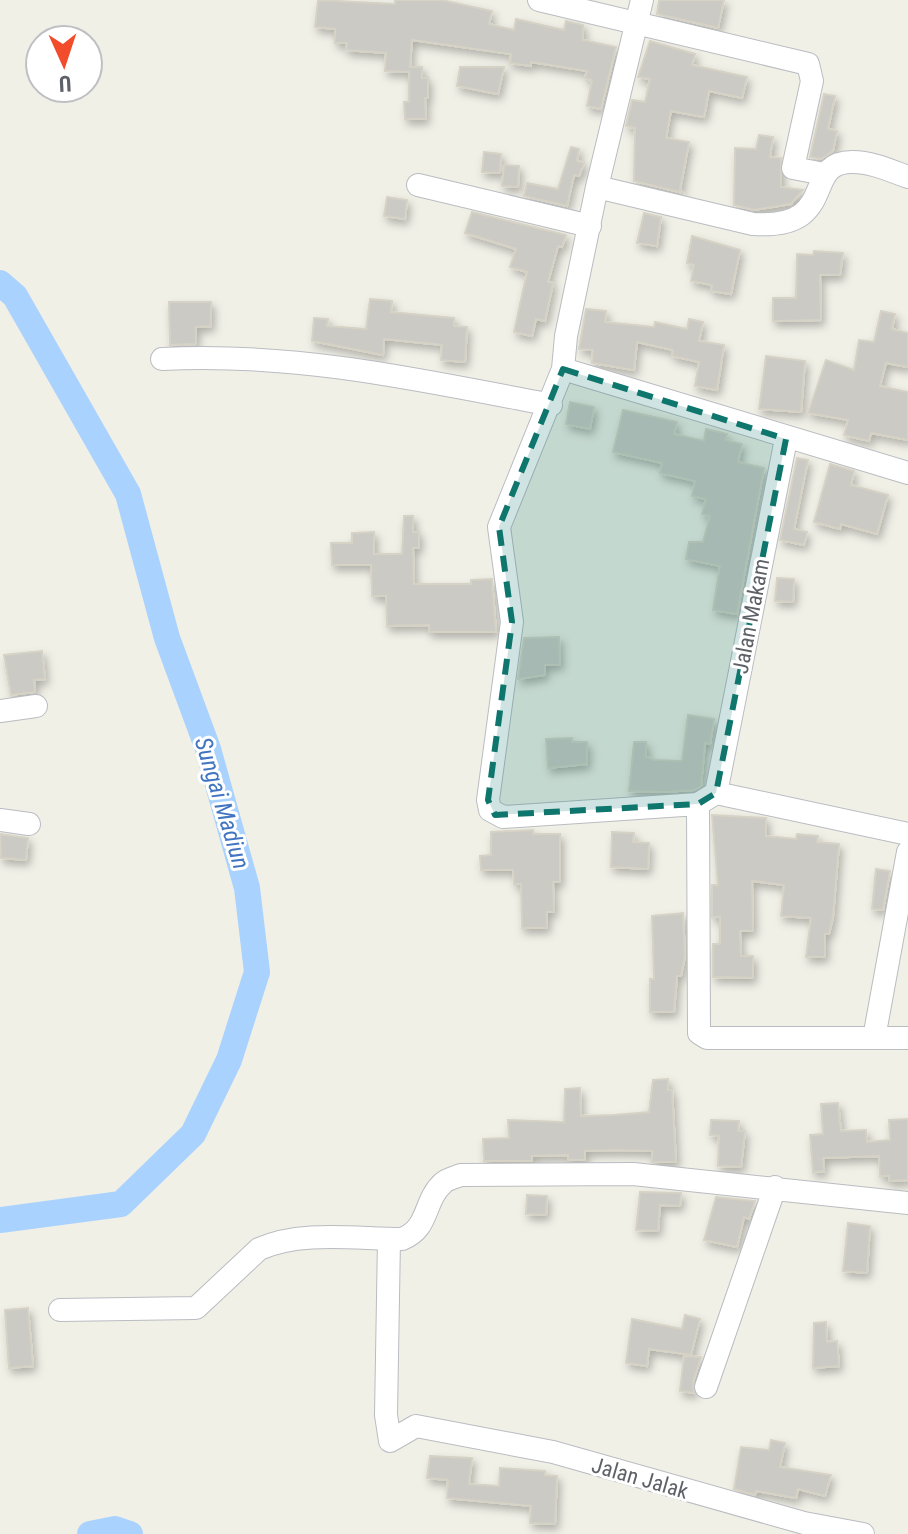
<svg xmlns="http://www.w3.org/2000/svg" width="908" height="1534" font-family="'Roboto Condensed',sans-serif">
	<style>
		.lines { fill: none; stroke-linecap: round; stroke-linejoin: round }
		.river { stroke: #a9d2ff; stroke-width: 26 }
		.building { fill: #cccac4; stroke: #d6d2c5; stroke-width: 2; filter: url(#shadow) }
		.minor-casing { stroke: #b9bcc1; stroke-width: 24 }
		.minor { stroke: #fff; stroke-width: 22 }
		.marked { fill: #0f766e; fill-opacity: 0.2; stroke: #0f766e; stroke-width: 6; stroke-dasharray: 16 10; stroke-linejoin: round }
		.labels { text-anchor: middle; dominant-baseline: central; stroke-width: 6; stroke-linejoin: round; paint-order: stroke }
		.street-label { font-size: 22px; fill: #5e6268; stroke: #fff }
		.water-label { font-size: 24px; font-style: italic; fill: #4175c1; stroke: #fff }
	</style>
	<defs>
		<filter id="shadow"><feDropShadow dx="3" dy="5" stdDeviation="4" flood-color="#0004"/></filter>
	</defs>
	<rect width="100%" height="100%" fill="#f1f0e7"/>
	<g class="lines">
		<path class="river" d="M0 283 15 296 128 494 167 638 208 749 247 888 257 972 229 1060 193 1134 121 1204 0 1220
			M90 1534 115 1529 130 1534"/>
	</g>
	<path class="building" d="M318 0 395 4V0H442L492 11 489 24 514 30 516 19 564 30 566 21 583 25V40L616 47 601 109 587 106 592 80 585 78 587 71 531 62V66L510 63 511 54 412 40 410 67H422V78H428V98H425L426 119H405L404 102H409V72L385 71 386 53 346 50 347 43H335V29L315 27Z
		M659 0H724L718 28 657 14Z
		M650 41 695 54 692 65 747 77 742 98 709 91 704 117 671 111 666 138 689 142 680 190 683 193 634 181 635 128 626 126 632 100 645 102 650 79 638 77Z
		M460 67H504L498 94 457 86Z
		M824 94 835 96 828 129 837 131 833 151 821 159 810 157Z
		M759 135 773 137 770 157 781 158V187L803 190 791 204 754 210 734 205 735 148 756 149Z
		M571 147 579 149 577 161 584 163 579 176 574 175 567 206 524 196 527 183 558 189Z
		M484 152 501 154 500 173 482 172Z
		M504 165 519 166 518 187 502 186Z
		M387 197 407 200 405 219 384 216Z
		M472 212 566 235 562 247 558 246 548 282 553 283 545 321 536 319 532 336 514 332 527 272 510 267 516 249 465 233Z
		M644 213 661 217 657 246 637 243Z
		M692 236 740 250 731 294 711 291 712 285 691 281 694 265 687 263Z
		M814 251 843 253 840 275H820L821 320 773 321V298H796L797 254 813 255Z
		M370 299 392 301 391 312 454 318V326L467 327 465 362 441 360 442 345 384 339 383 355 312 341 314 318 328 319 327 326 366 329Z
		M169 302H211V326L196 327V344L170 345Z
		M586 309 606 311 605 322 654 327 655 322 687 329 689 319 703 322 699 341 724 345 717 390 695 386 699 362 672 356 673 350 637 342 634 370 592 363 593 350 579 349Z
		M881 311 895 314 892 329 908 333V367L886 363 880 386 908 392V440L871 433 869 441 844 435 848 420 808 413 826 360 854 370 859 340 874 342Z
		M766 356 805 361 801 412 759 409Z
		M570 402 594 407 590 429 566 424Z
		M623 410 677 422 674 434 704 441 706 429 727 434 725 440 742 444 738 462 764 468 737 614 713 610 720 566 686 559 689 542H703L710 516 702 514 706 499 692 496 695 481 660 473 662 463 613 452Z
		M797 458 808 460 794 529 807 532 804 545 780 540Z
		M830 464 854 471 851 485 888 495 877 534 841 524 840 529 814 522Z
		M404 516H413V532H419V548H413L414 584H471V580L492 579 496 632H429V625L387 626 386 596H372L371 565H332L331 543H352V533L374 532V554H402Z
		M777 578 794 579 793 602 775 601Z
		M559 637 560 665H545V675L518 679 524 638Z
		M42 651 45 679 34 680 35 692 11 695 4 655Z
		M688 715 714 719 710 744 705 743 701 786 694 790 665 792 629 791 634 742H646V756L653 760 682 761Z
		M572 738V742H587V764L548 768 546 739Z
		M712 815 766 818V836L796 839 797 834 818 836 817 842 839 844 833 917 829 934H825V957H806L811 918 781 916 784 885 752 881 753 931H740L741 956H753V978L713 977V944H720V917H712V885H718Z
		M533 830V834H560V882H553L554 912H547V928H522L521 884H514L513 870H481L480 856 491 855V832Z
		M612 832 634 833 633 842 649 843 648 869 611 867Z
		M0 834 28 838 26 860 1 858Z
		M876 869 890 871 883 910 872 909Z
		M683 913 685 956 681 976H677L674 1012H650V979H654L652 916Z
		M668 1079V1090H672L676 1162H652V1151L616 1150 585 1151V1160H568V1155L532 1156V1161H484L483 1139 509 1138 508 1120 564 1122 565 1089 580 1088 581 1116 614 1115 649 1112 653 1080Z
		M838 1103 841 1131 866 1130 867 1142 890 1140 889 1120 908 1119V1180L889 1181V1176H880L879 1156 823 1158 824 1171 813 1172 810 1135 823 1134 821 1104Z
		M711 1120 739 1121 738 1131H745L741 1167 718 1166 719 1136 710 1135Z
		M640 1192 681 1193 680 1206 660 1205 658 1231 636 1230Z
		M527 1195 547 1196 546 1215 526 1214Z
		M716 1197 755 1201 749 1219 744 1217 737 1247 704 1240Z
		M848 1223 870 1226 867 1273 843 1271Z
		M28 1308 33 1366 9 1368 5 1310Z
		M685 1315 700 1319 691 1355 649 1349 647 1366 626 1363 632 1319 682 1329Z
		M826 1322 827 1342 837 1341 839 1366 813 1368 814 1323Z
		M684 1356 701 1357 693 1382 694 1393 680 1391Z
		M771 1440 785 1443 780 1467 831 1475 825 1496 798 1489 796 1498 756 1491 755 1495 734 1489 741 1447 769 1450Z
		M430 1456 472 1458 469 1484 499 1486 500 1468 545 1471V1475L557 1476 555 1524 530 1523 531 1506 447 1498 448 1480 427 1478Z"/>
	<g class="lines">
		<defs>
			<path id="minor" d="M539 0 808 64 812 81 793 168 824 174
				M642 0 597 187 566 336 563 369 499 527 512 622 488 800 490 810 503 817 698 804 716 793 908 834
				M418 185 590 226
				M597 187 753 224C841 230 800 161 853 162 872 162 891 171 908 177
				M162 359C294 352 422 380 551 405
				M563 369 908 473
				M0 711 36 706
				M716 793 786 439
				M698 804 699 1033 707 1038H908
				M0 820 29 824
				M874 1038 908 852
				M389 1239 386 1415 390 1441 416 1426 553 1452 804 1523 863 1534
				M60 1310 196 1308 259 1249C301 1230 356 1239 402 1239 430 1228 423 1201 443 1183 447 1179 456 1177 461 1175L633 1174 908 1203
				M706 1387 775 1187"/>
		</defs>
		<use href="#minor" class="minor-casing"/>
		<use href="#minor" class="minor"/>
	</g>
	<path class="marked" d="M563 369 786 439 716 793 698 804 495 815 488 800 512 622 499 527Z"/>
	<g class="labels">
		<g class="street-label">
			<text transform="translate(751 616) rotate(-79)">Jalan Makam</text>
			<text transform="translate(640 1478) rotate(16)">Jalan Jalak</text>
		</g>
		<g class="water-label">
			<text transform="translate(222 803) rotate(73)">Sungai Madiun</text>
		</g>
	</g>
	<g transform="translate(64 64) rotate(177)"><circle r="38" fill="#ffffff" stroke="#bfc0c3" stroke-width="2"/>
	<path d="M0-6L14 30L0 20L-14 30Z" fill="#f24c2c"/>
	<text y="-12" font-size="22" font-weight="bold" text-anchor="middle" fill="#5e6268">U</text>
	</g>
</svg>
